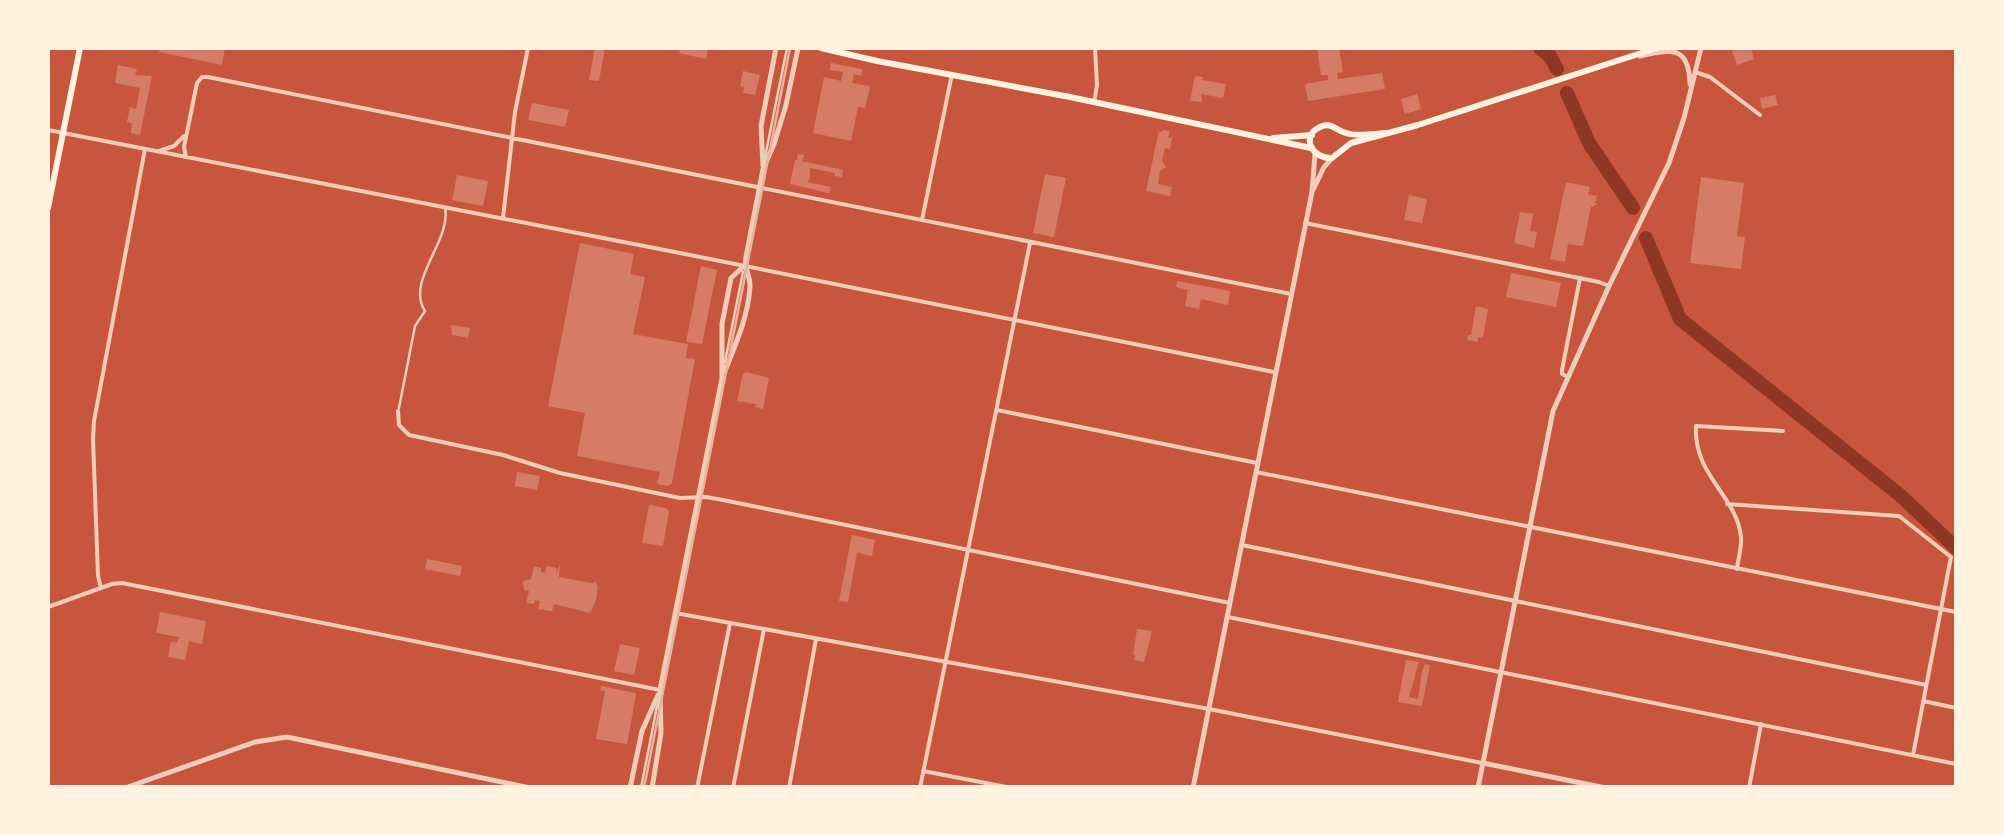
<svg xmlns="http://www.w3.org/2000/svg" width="2004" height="835" font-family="Arial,sans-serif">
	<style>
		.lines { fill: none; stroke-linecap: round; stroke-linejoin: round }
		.river { stroke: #8f3625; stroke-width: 14 }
		.building { fill: #d67c66 }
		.service { stroke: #f1ccb7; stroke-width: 2.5 }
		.minor { stroke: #f1ccb7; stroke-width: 4 }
		.tertiary { stroke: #f1ccb7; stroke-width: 5 }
		.secondary { stroke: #fff3e0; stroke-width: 6 }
		.tram { stroke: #e9b49f; stroke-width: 2.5 }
	</style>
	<rect width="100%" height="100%" fill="#c8553d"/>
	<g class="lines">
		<path class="river" d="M1540 48 1550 56 1557 69
			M1567 93 1589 143 1633 208
			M1646 238 1680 319 1901 496 1956 548"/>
	</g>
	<path class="building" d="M160 48H225L222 65 159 52Z
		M595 48H605L599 81 589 80Z
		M680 48H708L706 59 679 53Z
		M1317 48H1339L1343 72 1337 73 1338 79 1382 73 1385 89 1308 101 1305 84 1328 80V75H1321Z
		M1743 48H1751L1754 59 1737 65 1732 51Z
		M831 63 863 69 861 76 854 74 852 83 870 86 865 108 858 107 851 141 813 133 824 77 841 81 843 72 830 70Z
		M118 65 137 69 135 75 152 76 140 135 131 133 132 123 127 122 130 107 136 109 140 88 115 83Z
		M743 71 760 75 755 95 743 93 744 87 740 86Z
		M1195 76 1203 77 1202 80 1226 84 1223 98 1201 94 1202 102 1190 101Z
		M1417 94 1421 109 1405 114 1401 99Z
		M1775 95 1778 105 1762 109 1760 98Z
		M532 103 569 110 565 127 528 120Z
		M1162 130 1170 131 1168 138H1172L1170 149 1165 148 1162 161 1166 167 1160 171 1158 184 1172 187 1170 196 1146 191 1159 131 1162 132Z
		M798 154 804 155 802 161 843 170 842 177 835 176V173L810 168V178L807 182 831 187 829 193 790 184 795 160H797Z
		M1045 174 1066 178 1054 237 1033 233Z
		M457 175 488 181 483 206 452 200Z
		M1701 177 1744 183 1737 236 1745 237 1741 269 1690 263Z
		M1566 182 1590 187 1588 194 1597 196 1595 203 1598 204 1591 207 1583 246 1568 244 1565 262 1550 259Z
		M1409 195 1427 199 1422 223 1404 220Z
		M1520 212 1533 214 1530 231 1537 232 1534 248 1514 243Z
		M580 243 634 254 630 274 645 277 633 334 688 344 686 358 695 359 672 483 668 486 657 484 660 472 577 456 585 413 548 406Z
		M701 266 717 270 702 344 686 342Z
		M1511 273 1561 283 1556 307 1506 297Z
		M1177 281 1230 291 1228 305 1201 299 1199 309 1185 306 1188 290 1176 287Z
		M1476 306 1488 309 1483 338 1478 337V342L1467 340 1468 335H1471Z
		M451 325 470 328 468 338 452 335Z
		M747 372 769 378 763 409 755 407 756 404 737 401 743 373Z
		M517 472 540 476 537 490 515 486Z
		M649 505 666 508 669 511 663 546 642 543Z
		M852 535 875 540 872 556 857 553 848 602 839 601Z
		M427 559 462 566 460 576 425 569Z
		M560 564 559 577 591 583 596 582 598 587 596 600 590 613 554 604 552 611H549L538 609 540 601 535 600 534 604 526 603 529 591 524 590 523 581 531 579 534 566 541 568V572L545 573 547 566 557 568 556 574Z
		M160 612 206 621 202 644 189 641 185 660 168 657 171 641 177 643 179 637 156 633Z
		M1137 629 1152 631 1144 662 1134 660 1135 655H1133Z
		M620 644 640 648 634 675 614 671Z
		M1406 660 1419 662 1409 697 1418 699 1422 671 1425 664 1430 665 1422 706 1398 702Z
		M601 686 635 693 636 695 627 744 596 739 605 691 600 690Z"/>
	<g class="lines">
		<path class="service" d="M765 157 787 48
			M725 362 743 272
			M399 408 415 326 425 311C405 281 452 240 445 208
			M641 788 658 701"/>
		<path class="minor" d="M1695 72 1710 77 1760 115
			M1094 103 1097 85 1095 48
			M48 130 680 253 1274 372
			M159 151 174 146 184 136
			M186 157 184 147 197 83 202 77H208L1291 294
			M503 218 515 112 528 48
			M922 220 952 74
			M1305 223 1599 282 1609 286
			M1568 377 1562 374V370L1580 278
			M997 410 1257 463
			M398 411 399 425 409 435 503 455 560 473 680 498 706 497 723 500 1230 603
			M1256 472 1956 612
			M1727 504 1899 516 1951 557 1913 755
			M1242 545 1926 685
			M1737 569C1738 559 1742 547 1741 537 1737 496 1693 475 1696 426L1783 431
			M101 588 98 576 93 439 94 421 145 149
			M48 607 112 584 122 583 660 690
			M675 613 1209 709 1482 763
			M1228 617 1956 764
			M1923 701 1956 708
			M923 771 1012 788
			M697 788 730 623
			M733 788 764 629
			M789 788 816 639
			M920 788 1030 243
			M1749 788 1761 724"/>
		<path class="tertiary" d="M1640 56C1671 49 1689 45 1690 84
			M763 166 761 126 776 48
			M1313 190 1324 167 1332 158
			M725 371C736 343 748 317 750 287 751 275 743 269 746 257L763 169 774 144 786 105 798 48
			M1483 763 1606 788
			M125 788 255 742 287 737 530 788
			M630 788 642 731 658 695
			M652 788 661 733 660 690 722 378V324L731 278 744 266
			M1193 788 1312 192 1315 154
			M1478 788 1553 411 1609 286 1669 163 1684 118 1701 48"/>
		<path class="secondary" d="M821 48 877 61 1070 97 1311 148
			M1385 133C1372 134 1355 137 1343 132 1335 129 1330 122 1320 127 1300 136 1312 159 1332 158L1351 143 1418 125 1657 48
			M1273 138 1312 135
			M48 208 80 48"/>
		<path class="tram" d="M644 788 790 48"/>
	</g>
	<rect width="2004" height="835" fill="none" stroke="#fff3e0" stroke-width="100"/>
</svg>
